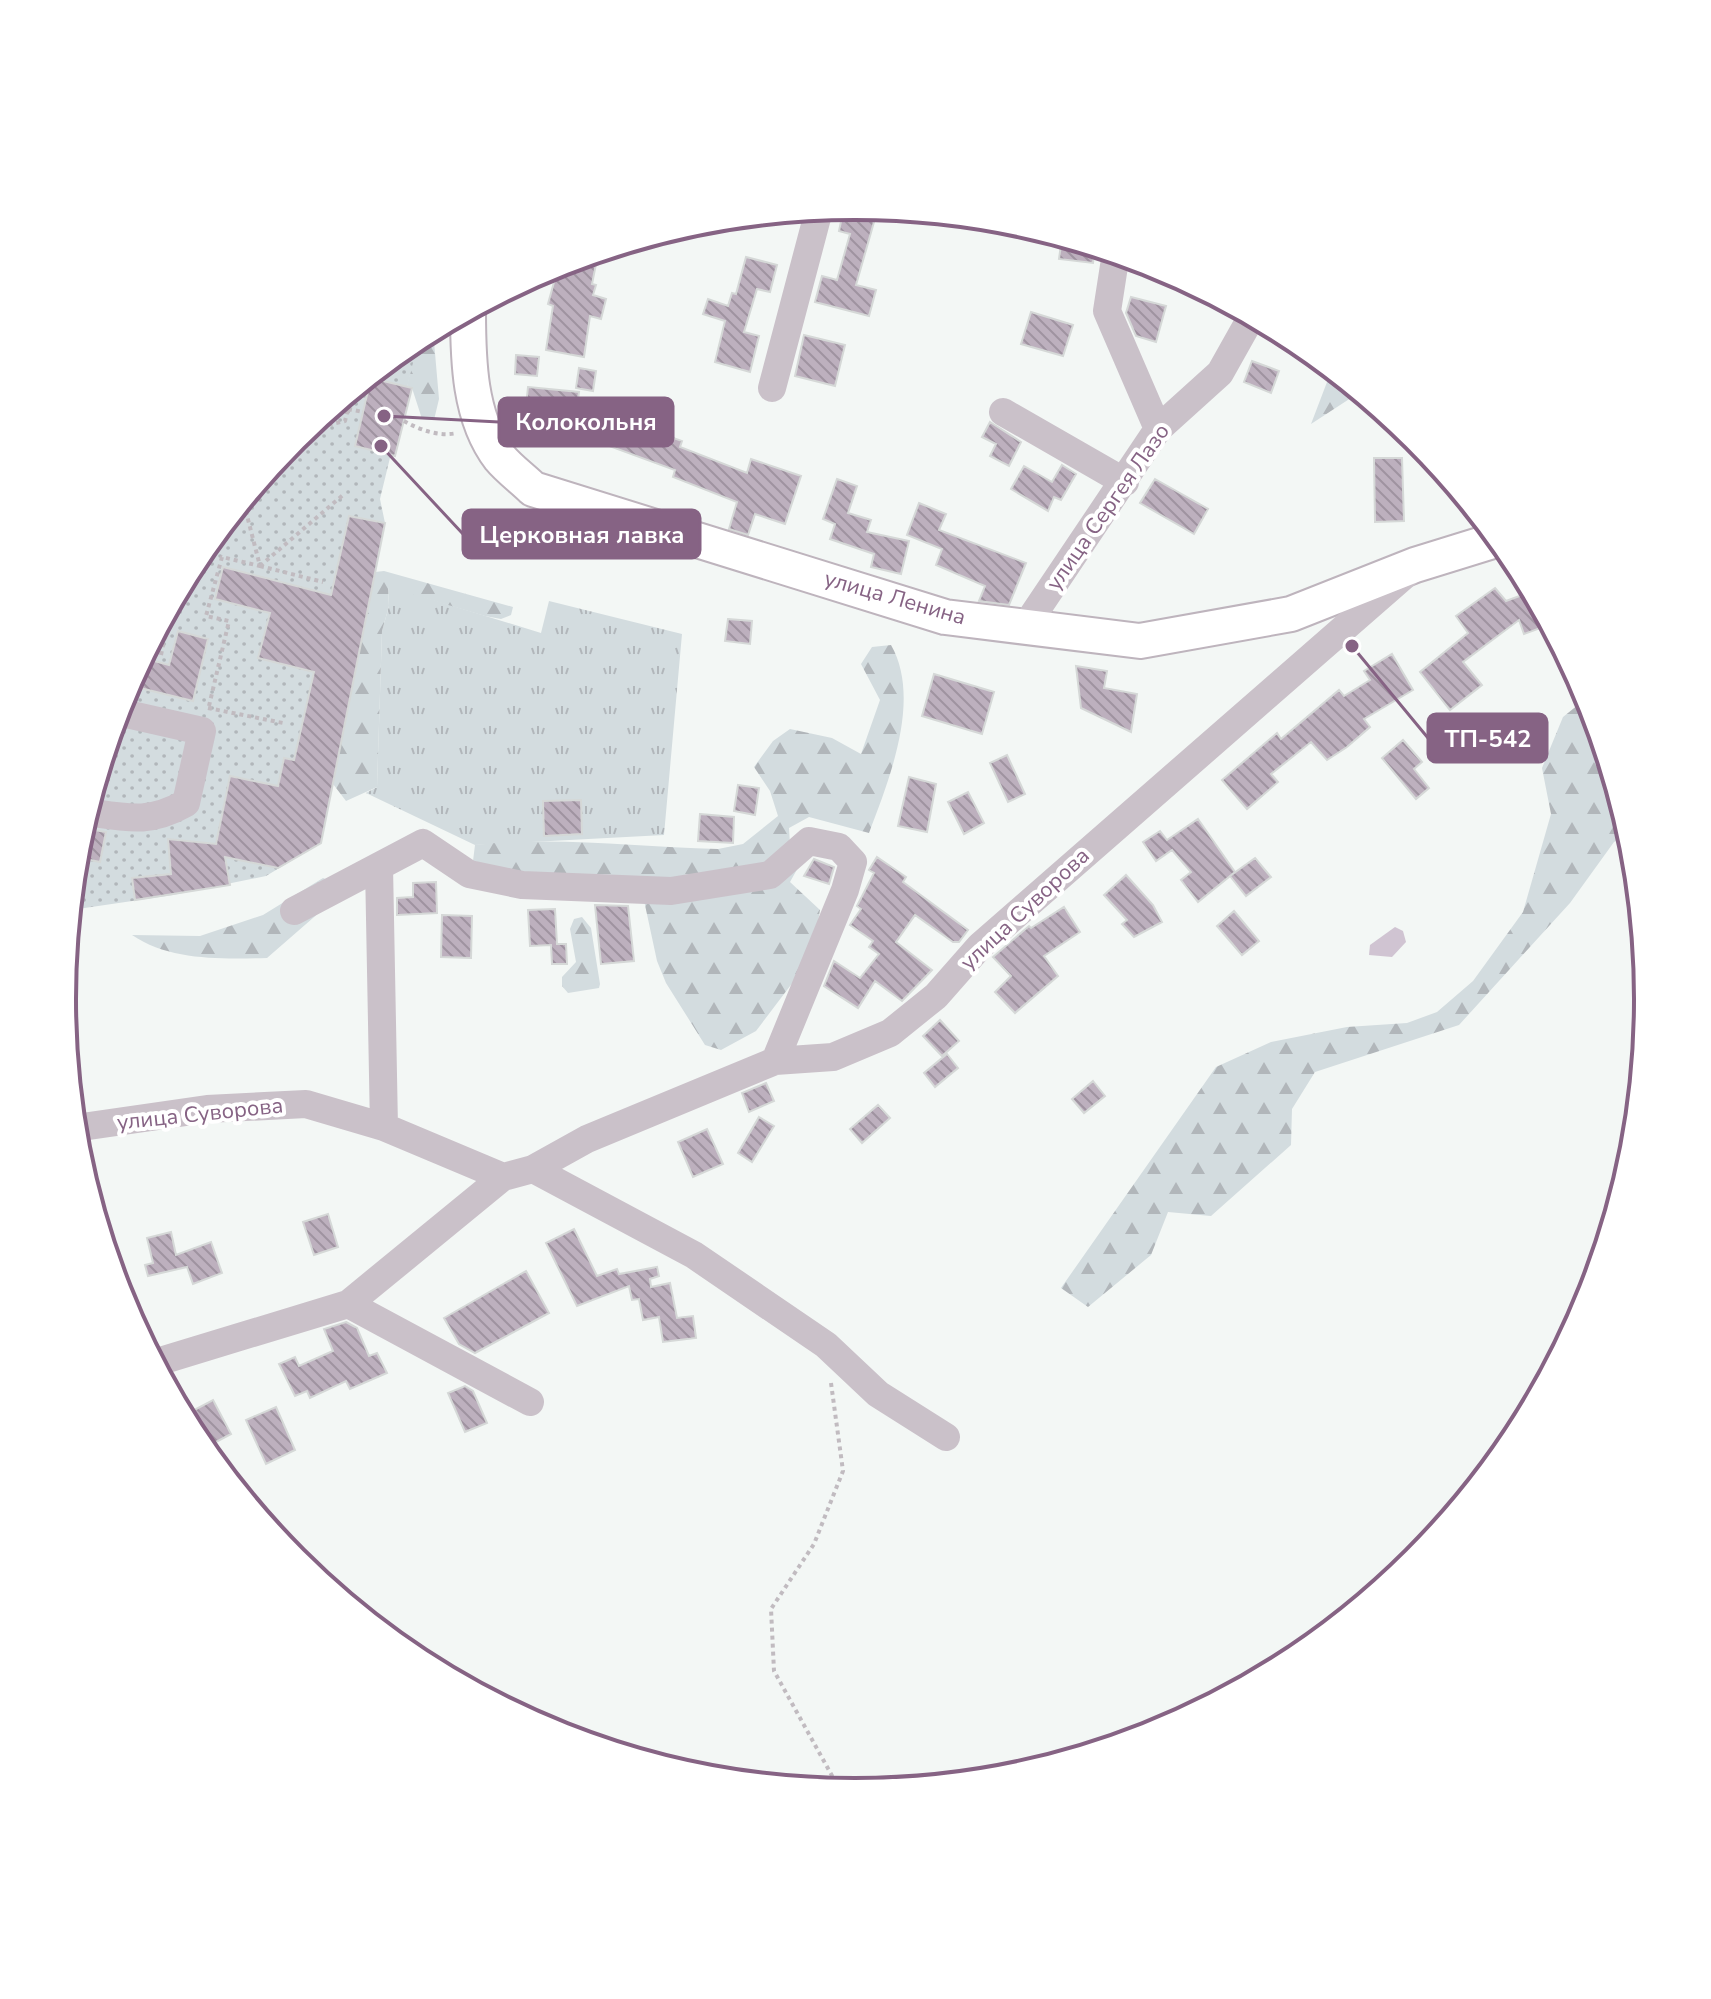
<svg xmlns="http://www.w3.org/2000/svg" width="1711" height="1999" font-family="'Nunito Sans',sans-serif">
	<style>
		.grass { fill: url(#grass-tufts) }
		.forest { fill: url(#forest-firs) }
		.park { fill: url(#park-dots) }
		.water { fill: #d0c4d2 }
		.building { fill: url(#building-back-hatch); stroke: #d5d8d7; stroke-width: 2 }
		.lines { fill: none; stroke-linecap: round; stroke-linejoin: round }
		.major-casing { stroke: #beb4bd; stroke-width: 38 }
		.path { stroke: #c1bbc0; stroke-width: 4; stroke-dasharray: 4 4; stroke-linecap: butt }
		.minor { stroke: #cac1c9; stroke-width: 28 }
		.major { stroke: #fff; stroke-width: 34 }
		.labels { text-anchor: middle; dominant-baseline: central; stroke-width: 8; stroke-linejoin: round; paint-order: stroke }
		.street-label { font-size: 22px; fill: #866384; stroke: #fff }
		.rim { fill: none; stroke: #866384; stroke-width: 4 }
		.leader { fill: none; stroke: #866384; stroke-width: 3 }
		.callout-dot { fill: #866384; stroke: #fff; stroke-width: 3 }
		.callout { fill: #866384; stroke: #866384; stroke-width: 3 }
		.callout-label { font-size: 24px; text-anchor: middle; font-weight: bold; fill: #fff }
	</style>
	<defs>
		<pattern id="grass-tufts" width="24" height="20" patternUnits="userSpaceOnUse" patternTransform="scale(2)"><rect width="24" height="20" fill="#d3dcdf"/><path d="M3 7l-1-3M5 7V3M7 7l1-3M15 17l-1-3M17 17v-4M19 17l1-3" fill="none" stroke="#b1b6ba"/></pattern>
		<pattern id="forest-firs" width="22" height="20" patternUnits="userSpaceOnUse" patternTransform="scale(2)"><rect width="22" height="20" fill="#d3dcdf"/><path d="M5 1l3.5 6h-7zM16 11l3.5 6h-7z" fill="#b1b6ba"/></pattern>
		<pattern id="park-dots" width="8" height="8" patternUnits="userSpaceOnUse" patternTransform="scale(2)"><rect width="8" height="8" fill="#d3dcdf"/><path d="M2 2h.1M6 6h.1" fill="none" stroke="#b1b6ba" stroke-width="1.8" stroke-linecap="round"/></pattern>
		<pattern id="building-back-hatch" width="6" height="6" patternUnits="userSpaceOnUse" patternTransform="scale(2)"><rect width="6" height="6" fill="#bdb0be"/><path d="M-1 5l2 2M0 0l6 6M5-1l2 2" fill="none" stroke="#9f93a0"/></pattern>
	</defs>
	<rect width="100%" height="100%" fill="#f3f7f5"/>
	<path class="grass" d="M388 586 541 633 549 601 682 634 664 835 475 845 366 793 377 787 382 631 389 606Z"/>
	<path class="forest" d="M433 330 439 399 434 420 422 419 412 388 407 386 418 338Z
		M1332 369 1357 394 1311 424Z
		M384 571 513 607 511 615 501 619 485 616 388 587 389 606 382 631 377 787 346 801 333 784 334 767 375 572Z
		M891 645C922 699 889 780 869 833L809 817 789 828 790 844 800 864 790 882 820 910 812 957 756 1031 721 1050 705 1045 666 983 657 961 642 891 554 880 473 861 475 845C556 836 636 847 718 849L743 844 778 816 770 791 754 767 773 741 790 729 832 738 861 754 880 700 861 664 872 647Z
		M1589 696 1630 833 1614 842 1570 903 1459 1025 1315 1072 1292 1109 1291 1145 1211 1216 1168 1212 1151 1255 1088 1307 1061 1288 1216 1067 1271 1042 1347 1027 1407 1023 1437 1012 1473 981 1523 912 1551 814 1542 768 1563 717Z
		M323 878 330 881 321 911 267 958C222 959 170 961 132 935L200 936 263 915Z
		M582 917 591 928 600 984 599 988 568 993 562 986V977L576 962 570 929 574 919Z"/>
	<path class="park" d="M419 338 380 499 385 523 321 843 266 876 173 895 71 910 77 844 123 695 196 558 295 438Z"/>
	<path class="water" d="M1395 927 1403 931 1406 942 1392 957 1369 955 1370 945Z"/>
	<path class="building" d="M856 206 878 208 856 285 876 290 869 316 815 302 822 276 837 280 850 234 839 231 844 207Z
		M1062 237 1095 247 1093 263 1059 259Z
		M585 256 597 259 592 284 596 285 593 295 606 299 601 319 590 316 584 357 546 350 553 306 548 304 559 264Z
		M746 257 777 265 770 292 757 289 744 332 759 336 750 372 715 362 725 321 703 314 708 299 728 306 732 293 736 294Z
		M1131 297 1166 306 1156 342 1136 336 1126 313Z
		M1031 312 1073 325 1063 356 1021 344Z
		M804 335 845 345 835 386 795 376Z
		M516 355 539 357 537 376 515 374Z
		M1252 361 1279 371 1271 393 1244 382Z
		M579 368 596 371 593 391 576 388Z
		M371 378 412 388 395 456 355 446Z
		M528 387 579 392 575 422 525 416Z
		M614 410 653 425 651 430 682 441 680 447 747 473 751 459 801 476 785 524 755 514 748 535 729 529 737 502 673 477 675 470 601 443Z
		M990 422 1021 442 1009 466 990 456 996 444 982 437Z
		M1374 458H1402L1404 521 1375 522Z
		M1062 465 1076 474 1061 500 1054 497 1048 511 1011 489 1024 466 1052 482Z
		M837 479 857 486 848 513 871 520 867 532 909 541 901 574 871 567 874 554 830 539 835 524 823 519Z
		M1155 479 1208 509 1194 534 1140 503Z
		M919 503 946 514 939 530 1026 563 1009 605 979 601 985 586 936 565 942 549 907 535Z
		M349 516 385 523 321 843 278 868 225 857 230 885 135 900 132 878 171 874 168 839 216 844 230 776 278 786 284 758 294 760 314 672 258 658 270 613 215 599 223 567 331 595Z
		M1495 588 1506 601 1533 591 1546 626 1524 634 1519 620 1463 662 1482 685 1450 710 1420 672 1468 633 1456 616Z
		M728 619 752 621 750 644 725 641Z
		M178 631 208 639 193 701 128 685 143 658 169 665Z
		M1392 654 1413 690 1364 719 1370 727 1347 747 1327 760 1311 742 1271 774 1278 782 1247 809 1222 780 1277 733 1281 739 1339 690 1344 696 1370 680 1364 671Z
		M1076 666 1107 671 1104 688 1137 694 1131 732 1081 708Z
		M934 674 994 692 982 734 922 716Z
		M1403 740 1422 762 1414 769 1429 788 1416 799 1382 758Z
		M1007 755 1025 794 1008 802 990 763Z
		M909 777 936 784 927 832 898 826Z
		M738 785 759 788 755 815 734 811Z
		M968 792 984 823 964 834 948 802Z
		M581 800 582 834 544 836 543 801Z
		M700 814 734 817 733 843 698 841Z
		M1198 819 1235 872 1198 902 1181 880 1191 872 1172 850 1156 861 1143 842 1160 831 1167 840Z
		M82 828 106 832 100 862 76 857Z
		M877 857 906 877 903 882 968 930 959 942H953L915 915 896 942 932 970 902 1001 875 981 858 1008 824 986 834 961 860 978 879 954 869 947 873 941 850 925 861 909 857 906 874 873 869 870Z
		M1255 858 1271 877 1246 896 1230 876Z
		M814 859 834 867 829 884 804 876Z
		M1126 875 1153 905 1162 922 1134 937 1122 924 1127 920 1104 895Z
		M436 882 437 913 397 915V898L413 897V883Z
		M595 905 628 906 634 961 601 964Z
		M1064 907 1080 932 1044 956 1058 976 1015 1013 995 992 1011 976 993 957 1029 926 1031 928Z
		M555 909 557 944H566L567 964H552L551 945 530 946 528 910Z
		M1234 911 1259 941 1242 955 1217 926Z
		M442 915 472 916 471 958 441 957Z
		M940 1020 959 1041 942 1056 923 1036Z
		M947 1054 958 1068 935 1087 924 1073Z
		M1093 1081 1105 1096 1084 1113 1072 1099Z
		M766 1083 774 1101 749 1112 742 1093Z
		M878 1105 890 1118 862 1143 850 1129Z
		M759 1117 774 1126 752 1162 738 1153Z
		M707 1129 723 1164 693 1177 678 1142Z
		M328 1214 338 1247 314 1255 303 1222Z
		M574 1229 597 1276 617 1269 619 1274 657 1267 659 1276 650 1279 651 1287 670 1283 677 1318 693 1316 696 1338 663 1342 659 1317 643 1320 639 1299 632 1300 629 1286 577 1306 546 1243Z
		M171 1232 176 1255 211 1242 222 1273 193 1284 187 1267 148 1276 145 1265 153 1263 147 1238Z
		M526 1271 549 1313 475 1353 459 1344 444 1318Z
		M346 1322 357 1328 369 1356 377 1353 387 1373 350 1389 346 1381 310 1398 307 1391 295 1396 279 1364 295 1357 299 1366 333 1351 324 1329Z
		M465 1386 473 1391 487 1423 465 1432 448 1393Z
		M213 1400 231 1434 203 1449 183 1416Z
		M276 1407 295 1450 266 1464 246 1420Z"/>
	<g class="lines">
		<defs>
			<path id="major" d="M468 311C468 359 469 418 500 458 509 469 523 479 533 489L945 617 1140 641 1291 614 1415 565 1499 539"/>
		</defs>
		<use href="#major" class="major-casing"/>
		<path class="path" d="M348 409 363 412
			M404 421C420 430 439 437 457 433
			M305 430 345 421 350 401 346 396
			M260 566 343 495
			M260 566 323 582
			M161 655 172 602
			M209 706 229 621 206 616 222 557 260 566 243 500
			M208 708 283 723
			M831 1383 843 1471 814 1544 771 1609 774 1671 841 1792"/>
		<path class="minor" d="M1116 253 1107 311 1158 429
			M772 388 819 210
			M1003 412 1125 482
			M1025 627 1158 429 1220 373 1252 316
			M87 812C128 818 149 824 186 803L202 731 118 712
			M379 866 384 1127
			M294 911 423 843 469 874 522 885 671 891 770 875 809 841 839 847 853 862 845 890 775 1061
			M75 1128 207 1109 306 1104 384 1127 503 1177 533 1169 587 1139 775 1061 833 1057 890 1033 936 996 980 946 1406 574
			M533 1169 694 1255 826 1345 878 1394 946 1437
			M348 1304 530 1402
			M154 1363 348 1304 503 1177"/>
		<use href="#major" class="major"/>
	</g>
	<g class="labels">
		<g class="street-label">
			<text transform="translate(1108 507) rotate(-55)">улица Сергея Лазо</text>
			<text transform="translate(895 598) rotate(16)">улица Ленина</text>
			<text transform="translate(1025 909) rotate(-43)">улица Суворова</text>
			<text transform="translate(200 1114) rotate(-6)">улица Суворова</text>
		</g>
	</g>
	<path d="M0 0H1711V1999H0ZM76 999a779 779 0 1 1 1558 0a779 779 0 1 1-1558 0Z" fill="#fff" fill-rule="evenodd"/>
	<path class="rim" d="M76 999a779 779 0 1 1 1558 0a779 779 0 1 1-1558 0Z"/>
	<path class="leader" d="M384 416L499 422M381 446L463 534M1352 646L1428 738"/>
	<g class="callout-dot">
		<circle cx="384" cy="416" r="8"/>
		<circle cx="381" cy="446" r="8"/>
		<circle cx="1352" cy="646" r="8"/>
	</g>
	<g class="callout">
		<rect x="499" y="398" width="174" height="48" rx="8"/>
		<rect x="463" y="510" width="237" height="48" rx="8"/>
		<rect x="1428" y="714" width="119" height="48" rx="8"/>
	</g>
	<g class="callout-label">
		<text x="586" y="430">Колокольня</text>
		<text x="582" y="543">Церковная лавка</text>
		<text x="1488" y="747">ТП-542</text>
	</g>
</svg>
